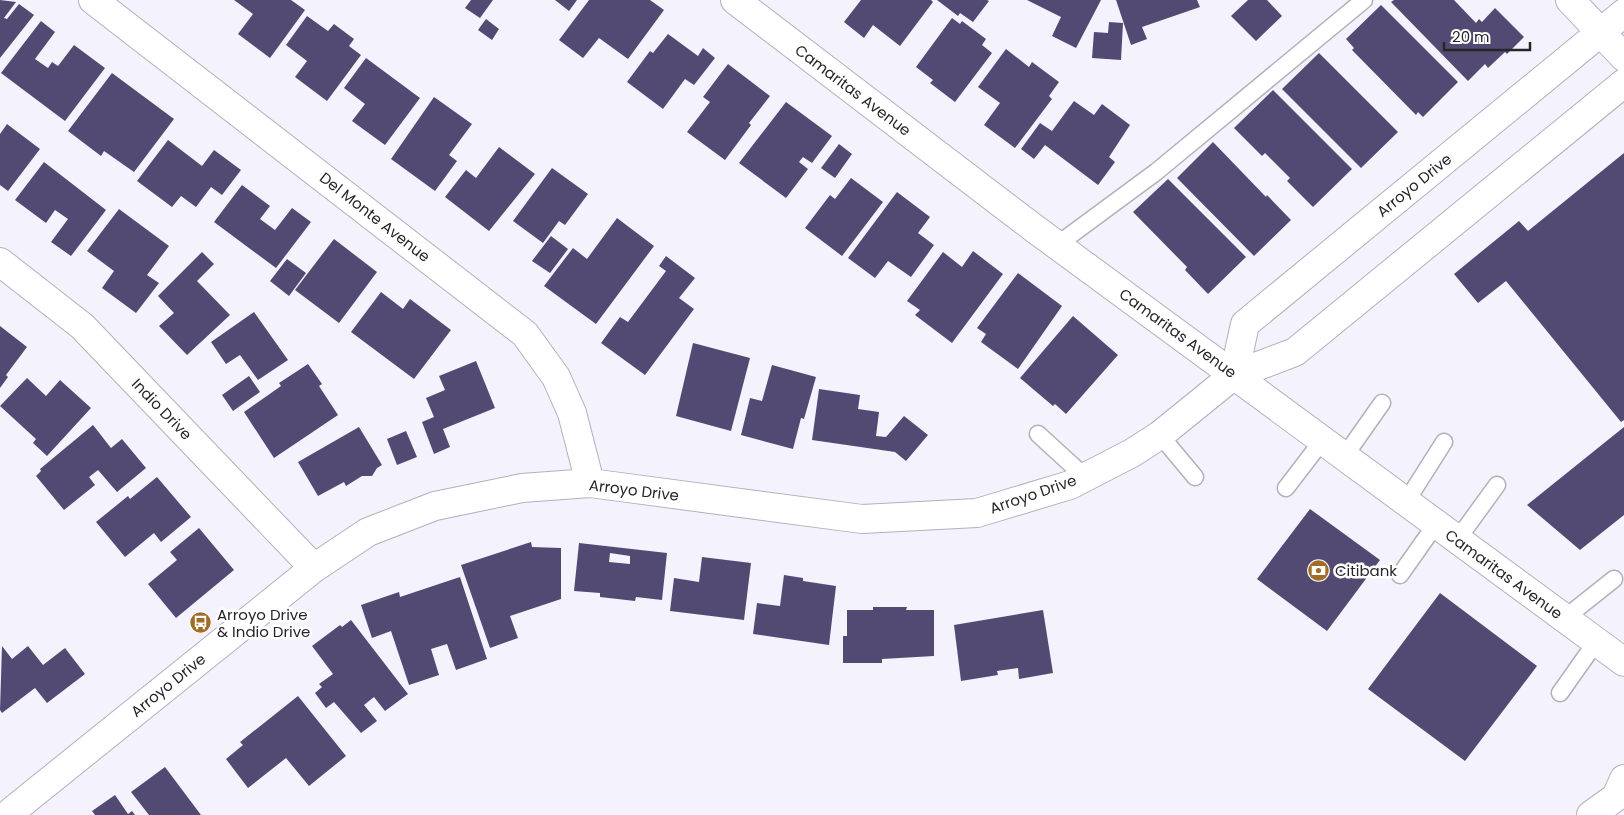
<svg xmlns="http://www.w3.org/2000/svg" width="1624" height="815" font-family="Poppins,sans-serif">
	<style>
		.building { fill: #534a73; fill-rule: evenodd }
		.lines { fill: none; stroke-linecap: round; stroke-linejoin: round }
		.lane-casing { stroke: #b2b0bb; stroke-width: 19 }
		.street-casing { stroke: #b2b0bb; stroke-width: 30 }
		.secondary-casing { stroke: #b2b0bb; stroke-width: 30 }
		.lane { stroke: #fff; stroke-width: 16 }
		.street { stroke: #fff; stroke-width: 28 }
		.secondary { stroke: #fff; stroke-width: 28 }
		.labels { text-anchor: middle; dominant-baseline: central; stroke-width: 5; stroke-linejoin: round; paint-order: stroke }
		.street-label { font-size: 15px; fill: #262529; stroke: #fff }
		.poi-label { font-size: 15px; fill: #262529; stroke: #fff; text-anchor: start }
	</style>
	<rect width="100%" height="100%" fill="#f4f2fd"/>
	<path class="building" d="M0 0 16 2 4 18 7 19 19 4 34 15 0 58Z
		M234 0H291L305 10 270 58 238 34 253 14Z
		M471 0H493L480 18 465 8Z
		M555 0H577L569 11Z
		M589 0H650L664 10 628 59 599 38 583 58 559 40Z
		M861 0H931L933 2 900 46 873 25 864 38 844 22Z
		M937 0H987L989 1 973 22 960 13 958 16Z
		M1027 0H1101L1076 48 1052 36 1061 17Z
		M1116 0H1197L1200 7 1142 27 1147 39 1131 45Z
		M1248 0H1267L1282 16 1256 41 1231 16Z
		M1394 0H1454L1476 23 1479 19 1482 22 1495 8 1524 37 1507 54 1505 52 1488 68 1485 64 1468 81 1391 2Z
		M1381 5 1458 82 1423 117 1418 112 1416 115 1352 50 1354 48 1346 39Z
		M307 16 328 31 334 24 354 39 349 46 361 55 327 101 295 77 307 61 286 45Z
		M952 18 960 24 962 21 986 39 982 45 992 53 955 102 930 83 933 80 916 67Z
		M486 19 499 29 492 40 478 30Z
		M41 21 55 32 35 59 48 68 52 62 58 66 74 45 105 68 65 121 1 73Z
		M1109 22 1123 23 1121 60 1092 58 1094 32 1108 33Z
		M668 34 698 56 703 48 715 58 694 85 685 79 663 109 627 82 650 51 653 53Z
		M1006 49 1029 67 1032 62 1059 82 1049 96 1052 99 1015 148 984 125 1000 103 978 87Z
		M1319 53 1398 132 1361 168 1282 89Z
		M366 58 420 98 385 145 352 121 365 104 344 88Z
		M728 64 770 96 749 123 751 125 725 160 687 132 710 102 703 97Z
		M112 73 174 119 134 172 104 151 101 156 68 131Z
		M1273 90 1352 169 1313 207 1287 181 1290 178 1265 153 1262 156 1234 128Z
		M434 97 472 124 449 155 457 161 435 191 391 159Z
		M1074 101 1094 115 1102 104 1130 125 1109 157 1115 162 1098 185 1045 145 1034 159 1021 149 1040 123 1052 131Z
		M786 102 832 136 812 163 803 157 799 162 808 169 786 198 739 163Z
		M7 124 40 149 8 191 0 185V134Z
		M168 140 202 166 214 150 241 170 222 195 211 187 196 207 181 196 172 207 137 181Z
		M1213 142 1266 197 1267 195 1291 220 1254 256 1177 178Z
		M839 144 852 154 835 178 821 168Z
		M499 147 535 174 489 231 445 197 466 170 476 178Z
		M1624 153V420L1621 422 1506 281 1478 303 1454 274 1519 221 1528 231Z
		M44 162 106 210 71 256 51 242 68 219 55 210 46 223 15 200Z
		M552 168 588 194 565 225 559 221 543 243 513 221Z
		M851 178 883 202 842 256 805 228 830 195 835 199Z
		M1168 179 1246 257 1208 294 1185 270 1187 267 1133 212Z
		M242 185 270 206 260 219 275 230 292 208 311 222 276 268 214 222Z
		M897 192 930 217 918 233 934 245 911 277 888 261 875 278 848 258Z
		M119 209 169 246 147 275 159 283 136 313 102 288 114 271 87 251Z
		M617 218 654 246 596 324 544 286 573 248 587 259Z
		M551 236 568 249 550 273 532 261Z
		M334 239 377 272 339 323 295 290Z
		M973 251 1003 274 952 343 915 315 920 310 907 301 943 252 962 267Z
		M202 252 214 264 197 281 230 315 187 355 159 326 174 313 158 296Z
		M666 256 695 278 679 298 694 309 645 375 601 343 620 317 628 322 666 271 659 266Z
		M287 259 306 273 289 296 270 281Z
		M1018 273 1062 306 1018 369 981 342 986 334 977 328Z
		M381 292 403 309 410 299 451 330 414 379 351 332Z
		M254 312 288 360 258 380 240 355 226 364 211 342Z
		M1073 316 1118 355 1066 414 1055 404 1053 406 1020 378Z
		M0 326 27 347 6 375 8 377 0 388Z
		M693 343 750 358 731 431 676 416Z
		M476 361 495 408 443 429 450 447 434 454 422 422 434 417 426 398 445 390 439 376Z
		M308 364 322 384 319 386 338 415 274 458 244 412 281 386 279 383Z
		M772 365 816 377 804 419 801 418 793 449 741 435 750 398 762 401Z
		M249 376 260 392 233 411 222 395Z
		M27 378 46 396 60 380 91 408 47 456 33 443 36 439 0 406Z
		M819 389 860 395 858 409 879 412 876 436 886 437 904 416 928 435 906 461 895 452 812 440Z
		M93 425 111 448 122 439 146 468 117 492 98 470 89 477 95 485 64 510 36 476 41 471 40 469Z
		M359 427 382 465 377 468 372 476H362L346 486 344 482 318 496 298 462Z
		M1624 427V515L1580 550 1527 505Z
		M406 431 417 457 397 465 387 439Z
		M157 477 191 517 161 542 154 533 125 557 96 522 128 496 130 499Z
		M1310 509 1380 560 1327 631 1257 579Z
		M199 528 234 570 176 618 148 584 177 560 170 552Z
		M531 542 532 547 561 548V599L510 616 518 638 490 648 461 565Z
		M579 543 667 553 662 600 636 597 635 601 600 597V593L574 591ZM610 553 630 556V564L609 562Z
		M702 557 751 563 744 620 670 611 674 578 699 582Z
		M784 575 803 578V581L836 586 829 645 753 634 757 603 780 606Z
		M460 577 487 659 456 670 447 644 431 649 439 675 409 685 391 631 372 638 361 605 399 592 400 597Z
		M1440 593 1537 666 1465 761 1368 689Z
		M873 607H907L906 610H934V656L882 659V663H843V636H847V610H873Z
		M1043 610 1053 673 1019 679 1018 668 997 671 998 675 961 681 954 625Z
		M351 620 408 694 385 711 374 697 364 705 377 721 361 733 334 702 326 708 315 693 322 687 319 684 333 674 312 646 340 625 342 627Z
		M2 646 12 659 28 646 43 665 65 648 85 674 47 703 35 688 2 713 0 710Z
		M298 696 346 756 309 786 286 758 248 788 226 759 243 745 240 742Z
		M165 767 201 815H149L131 792Z
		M115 795 128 814 132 811 135 815H95L92 811Z"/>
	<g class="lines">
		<defs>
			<path id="lane" d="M1057 245 1156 172 1364 0
				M1038 434 1085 477
				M1160 435 1195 477
				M1344 457 1382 403
				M1286 488 1322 441
				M1406 502 1444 442
				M1457 540 1497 485
				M1400 575 1436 524
				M1565 618 1614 579
				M1560 693 1596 642"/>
			<path id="street" d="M93 0 525 334 556 377 572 413 590 483
				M735 0 1035 229 1624 662
				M1570 0 1624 57
				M0 262 82 326 314 568
				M1234 375 1245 324 1624 13
				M7 815 314 568 368 532 435 506 522 488 590 483 862 519 977 513 1070 485 1132 453 1160 435 1234 375 1295 352 1624 83"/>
			<path id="secondary" d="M1591 815 1616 797 1624 779"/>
		</defs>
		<use href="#lane" class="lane-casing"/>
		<use href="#street" class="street-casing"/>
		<use href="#secondary" class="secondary-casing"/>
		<use href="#lane" class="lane"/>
		<use href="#street" class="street"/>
		<use href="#secondary" class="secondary"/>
	</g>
	<defs>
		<symbol id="bank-disc" viewBox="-11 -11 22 22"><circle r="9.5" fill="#a26c26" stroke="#fff"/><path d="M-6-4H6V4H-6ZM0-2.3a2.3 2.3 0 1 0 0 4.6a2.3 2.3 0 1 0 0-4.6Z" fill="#fff"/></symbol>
		<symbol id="bus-disc" viewBox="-11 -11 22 22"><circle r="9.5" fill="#a26c26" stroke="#fff"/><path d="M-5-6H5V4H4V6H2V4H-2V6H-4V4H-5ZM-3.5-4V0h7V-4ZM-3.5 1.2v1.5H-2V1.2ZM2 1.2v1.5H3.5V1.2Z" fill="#fff"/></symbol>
	</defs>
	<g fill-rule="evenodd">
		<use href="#bank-disc" x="1306" y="558" width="25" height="25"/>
		<use href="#bus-disc" x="188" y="610" width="25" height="25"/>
	</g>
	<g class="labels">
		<g class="street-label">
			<text transform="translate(853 90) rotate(37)">Camaritas Avenue</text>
			<text transform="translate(1414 185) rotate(-39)">Arroyo Drive</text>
			<text transform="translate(375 217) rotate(38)">Del Monte Avenue</text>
			<text transform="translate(1178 333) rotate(36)">Camaritas Avenue</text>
			<text transform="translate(162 409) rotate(46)">Indio Drive</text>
			<text transform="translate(634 490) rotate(7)">Arroyo Drive</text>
			<text transform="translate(1033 494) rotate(-19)">Arroyo Drive</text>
			<text transform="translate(1504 574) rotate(36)">Camaritas Avenue</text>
			<text transform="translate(168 685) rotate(-39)">Arroyo Drive</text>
		</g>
		<g class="poi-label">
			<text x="1335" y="570">Citibank</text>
			<text x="217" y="614">Arroyo Drive<tspan x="217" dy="17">&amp; Indio Drive</tspan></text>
		</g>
	</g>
	<path d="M1444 42v8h86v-8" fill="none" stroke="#262529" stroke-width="2.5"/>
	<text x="1452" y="42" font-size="15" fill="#262529" stroke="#ffffff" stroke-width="4" paint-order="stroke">20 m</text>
</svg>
